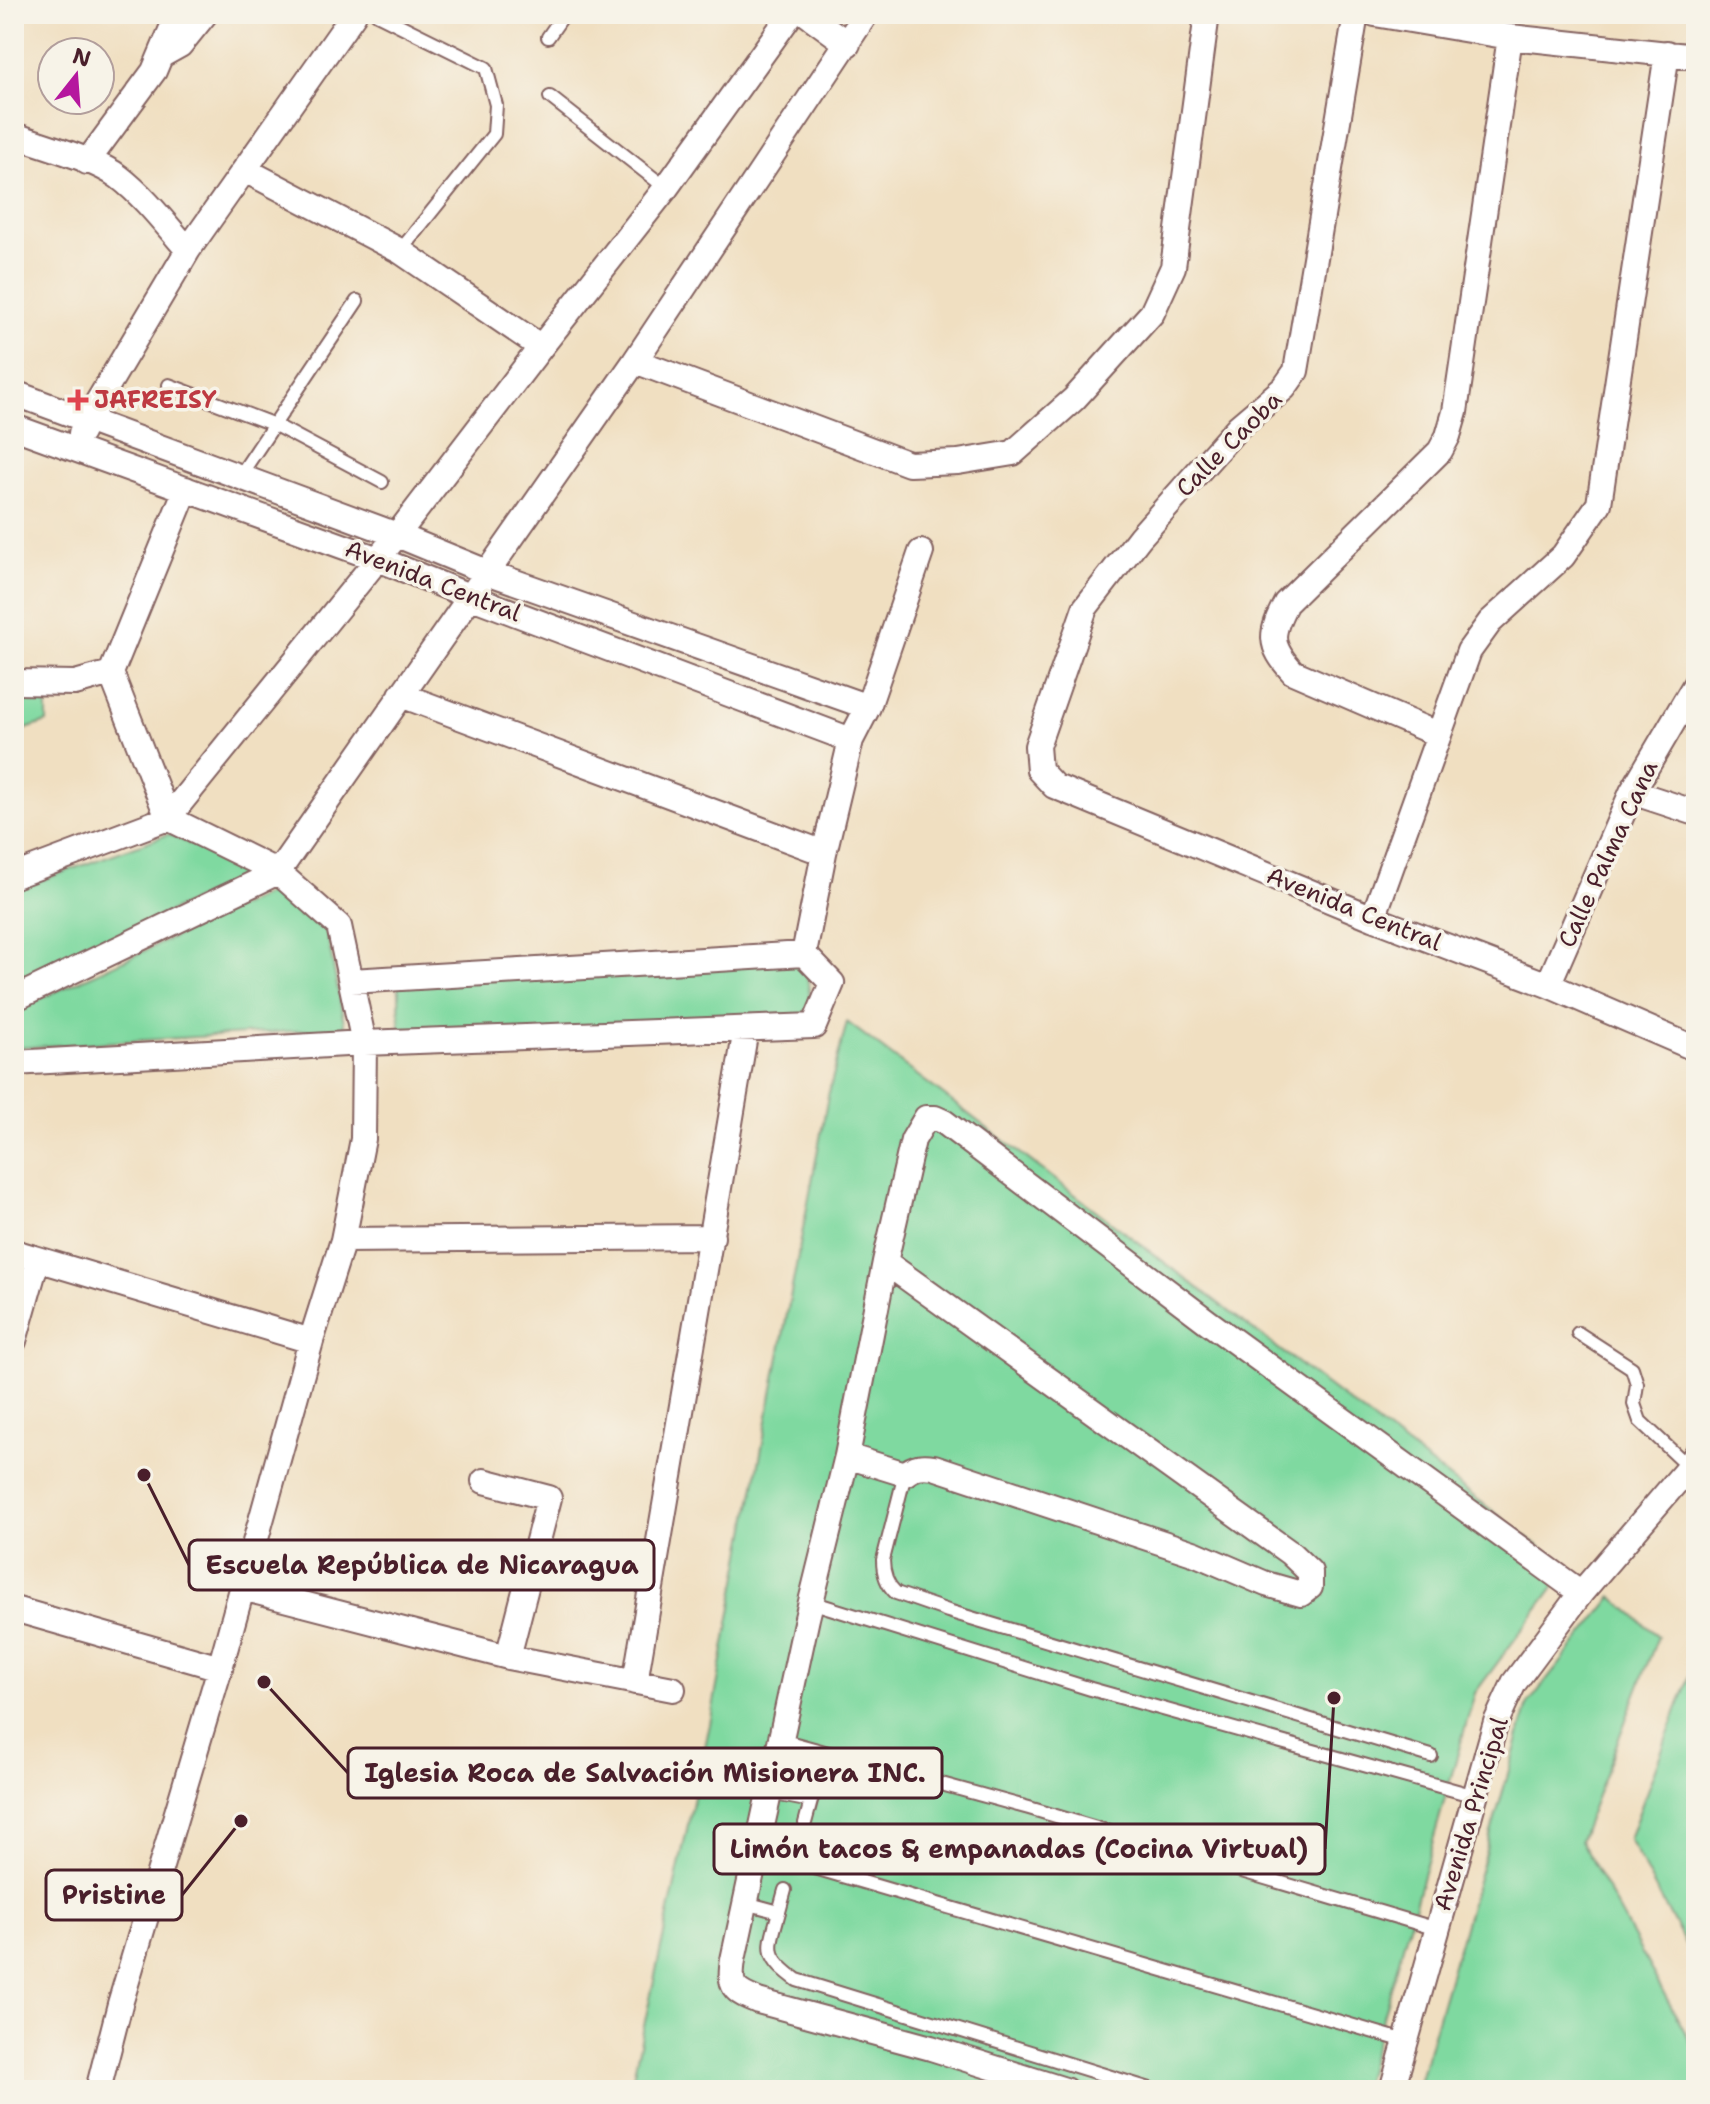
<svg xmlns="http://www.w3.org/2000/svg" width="1710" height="2104" font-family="'Shantell Sans',sans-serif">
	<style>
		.green { fill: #7fd9a0; stroke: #647c66; stroke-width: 2 }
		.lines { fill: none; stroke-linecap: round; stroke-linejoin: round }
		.service-casing { stroke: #846260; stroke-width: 16 }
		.minor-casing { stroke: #846260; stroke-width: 28 }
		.service { stroke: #fff; stroke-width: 12 }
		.minor { stroke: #fff; stroke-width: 24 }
		.health-dot { fill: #e0444e; stroke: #f7f3e8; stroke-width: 3 }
		.labels { text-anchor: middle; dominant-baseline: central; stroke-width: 7; stroke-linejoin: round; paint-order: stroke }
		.health-label { font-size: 24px; font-weight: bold; fill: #be3a42; stroke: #f7f3e8; text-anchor: start }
		.street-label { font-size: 24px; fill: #4a1f2b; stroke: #f7f3e8 }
		.leader { fill: none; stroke: #4a1f2b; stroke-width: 3 }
		.callout-dot { fill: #4a1f2b; stroke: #f7f3e8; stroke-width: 3 }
		.callout { fill: #f7f3e8; stroke: #4a1f2b; stroke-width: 3 }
		.callout-label { font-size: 26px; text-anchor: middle; font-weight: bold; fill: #4a1f2b }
	</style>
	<rect width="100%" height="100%" fill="#f7f3e8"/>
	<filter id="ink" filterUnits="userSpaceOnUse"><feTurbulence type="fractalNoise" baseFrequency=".0125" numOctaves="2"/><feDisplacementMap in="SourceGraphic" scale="16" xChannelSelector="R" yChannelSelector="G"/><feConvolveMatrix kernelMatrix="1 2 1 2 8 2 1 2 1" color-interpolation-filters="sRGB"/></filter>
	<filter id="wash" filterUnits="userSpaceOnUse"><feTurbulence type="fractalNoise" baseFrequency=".006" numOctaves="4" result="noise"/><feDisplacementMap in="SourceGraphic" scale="32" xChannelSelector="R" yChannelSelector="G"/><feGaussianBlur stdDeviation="1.8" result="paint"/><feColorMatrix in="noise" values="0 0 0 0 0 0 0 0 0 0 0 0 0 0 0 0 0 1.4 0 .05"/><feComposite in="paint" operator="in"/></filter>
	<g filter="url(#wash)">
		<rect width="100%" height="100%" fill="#f0dfc1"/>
		<path class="green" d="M14 696 47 698V722L14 733Z
			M169 834 252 873 14 985V890Z
			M276 890 326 928 345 1028 14 1048V1011Z
			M804 954 814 1026 400 1042 399 992 396 978Z
			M847 1022 1568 1568 1475 1693 1362 2090H630L710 1724 828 1096Z
			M1613 1597 1658 1636 1580 1840 1696 2052V2090H1417L1528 1704Z
			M1696 1659V1964L1629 1839Z"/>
	</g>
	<g filter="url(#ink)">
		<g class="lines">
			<defs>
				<path id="service" d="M377 14 486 68 496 105 494 134 400 251
					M548 37 564 14
					M550 97 666 188
					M169 385 275 425 382 482
					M239 477 357 301
					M1578 1333 1632 1368 1637 1384 1634 1404 1640 1421 1689 1467
					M905 1474 883 1560C883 1572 886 1584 896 1593L948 1611 1431 1756
					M811 1602 1091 1689 1475 1796
					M781 1740 1029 1808 1437 1929
					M770 1793 811 1801 805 1823
					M811 1801 820 1773
					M757 1851 1405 2041
					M746 1903 779 1912 785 1890
					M779 1912C769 1949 763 1955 797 1980L1153 2090"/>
				<path id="minor" d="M807 14 848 44
					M1356 14 1296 371 1284 388 1238 427 1140 537 1085 608 1037 746 1039 770 1054 786 1373 918 1548 985 1696 1049
					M1375 14 1510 37 1696 57
					M162 55 180 45 205 14
					M14 135C42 145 97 160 119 177 145 197 166 225 188 250
					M87 162 154 71 178 14
					M245 170 400 251 541 347
					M635 361 909 464 958 462 1013 453 1074 399 1152 313 1173 267 1207 14
					M14 393 397 535 487 572 868 707
					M14 427 378 559 469 596 851 740
					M81 433 87 420 188 250 354 14
					M14 682 75 683 111 673
					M401 695 824 853
					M1439 735 1293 672C1268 645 1270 633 1286 603L1440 451 1448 436 1455 412 1510 37
					M1632 792 1696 813
					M14 876 168 818 397 535 541 347 666 188 791 14
					M1373 918 1469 651 1490 622 1563 556 1599 504 1667 53
					M804 954 824 853 851 740 868 707 921 552
					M1548 985 1632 792 1696 683
					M14 999 278 872 635 361 866 14
					M14 1063 364 1043 814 1026 832 983 804 954 351 981
					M343 1240 712 1237
					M14 1252 311 1341
					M885 1262 1290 1553 1310 1572V1587L1301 1594 1266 1584 1196 1554 934 1467C922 1465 915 1466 905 1474L847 1456 807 1618 733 1960C729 1987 733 1991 758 2001L931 2048 1065 2090
					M14 1341 37 1260
					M847 1456 885 1262 913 1140 926 1118H935L944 1122 1208 1322 1581 1593
					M484 1481 549 1498 508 1657
					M242 1588 508 1657 673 1689
					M14 1609 220 1668
					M635 1682 746 1029
					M98 2090 120 2004 220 1668 311 1341 343 1240 363 1139 364 1043 339 926 278 872 168 818 111 673 186 489
					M1392 2090 1496 1722 1514 1683 1581 1593 1689 1467 1696 1455"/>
			</defs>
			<use href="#service" class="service-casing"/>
			<use href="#minor" class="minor-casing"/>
			<use href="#service" class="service"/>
			<use href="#minor" class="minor"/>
		</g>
	</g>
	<path class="health-dot" d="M74 388h8v8h8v8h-8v8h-8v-8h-8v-8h8z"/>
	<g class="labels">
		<g class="health-label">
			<text x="94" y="400">JAFREISY</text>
		</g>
		<g class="street-label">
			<text transform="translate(1229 444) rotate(-45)">Calle Caoba</text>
			<text transform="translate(433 581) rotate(21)">Avenida Central</text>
			<text transform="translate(1608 854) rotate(-65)">Calle Palma Cana</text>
			<text transform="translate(1354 909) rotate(22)">Avenida Central</text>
			<text transform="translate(1471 1814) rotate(-73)">Avenida Principal</text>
		</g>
	</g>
	<path class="leader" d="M144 1475L189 1565M264 1682L348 1773M1334 1698L1325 1849M241 1821L182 1895"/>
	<g class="callout-dot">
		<circle cx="144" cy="1475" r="8"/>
		<circle cx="264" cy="1682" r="8"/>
		<circle cx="1334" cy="1698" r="8"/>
		<circle cx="241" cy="1821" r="8"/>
	</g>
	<g class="callout">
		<rect x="189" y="1540" width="465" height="50" rx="8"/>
		<rect x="348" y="1748" width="594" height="50" rx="8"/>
		<rect x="714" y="1824" width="611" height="50" rx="8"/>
		<rect x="46" y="1870" width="136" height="50" rx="8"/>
	</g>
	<g class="callout-label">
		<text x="422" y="1574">Escuela República de Nicaragua</text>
		<text x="645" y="1782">Iglesia Roca de Salvación Misionera INC.</text>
		<text x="1019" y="1858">Limón tacos &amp; empanadas (Cocina Virtual)</text>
		<text x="114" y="1904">Pristine</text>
	</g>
	<rect width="1710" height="2104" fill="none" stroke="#f7f3e8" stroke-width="48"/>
	<g transform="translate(76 76) rotate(17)"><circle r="38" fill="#f7f3e8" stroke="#b29e9c" stroke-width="2"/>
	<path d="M0-6L14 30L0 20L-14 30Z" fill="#b5179e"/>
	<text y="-12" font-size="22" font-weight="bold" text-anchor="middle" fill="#4a1f2b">N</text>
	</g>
</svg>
